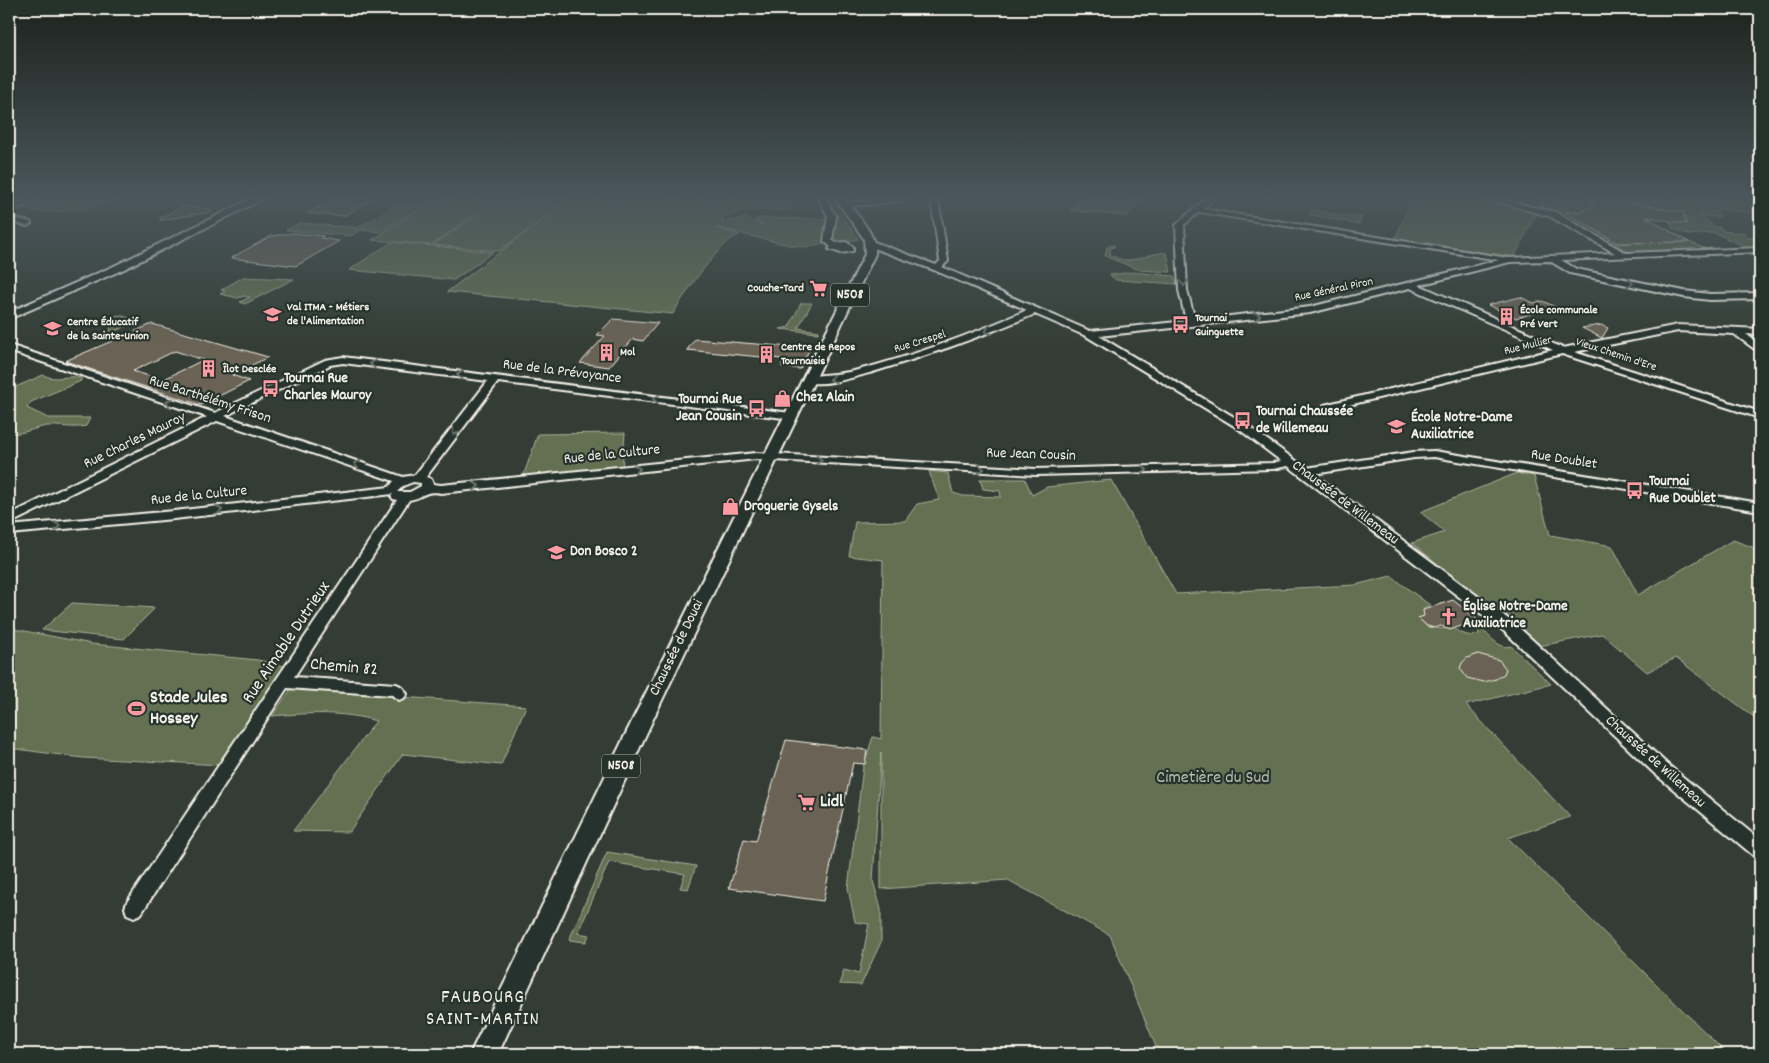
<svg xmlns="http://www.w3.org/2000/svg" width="1769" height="1063" font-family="Dekko,sans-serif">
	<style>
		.green { fill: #647051; stroke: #acb09c }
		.building { fill: #6b6454; stroke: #f4f1e8; fill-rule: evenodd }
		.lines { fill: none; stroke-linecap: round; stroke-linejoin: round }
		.minor-casing { stroke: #f4f1e8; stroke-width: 4 }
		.major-casing { stroke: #f4f1e8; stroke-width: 4 }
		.minor { fill: #26332d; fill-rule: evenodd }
		.major { fill: #26332d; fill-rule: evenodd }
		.oneway { stroke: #6e766e }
		.labels { text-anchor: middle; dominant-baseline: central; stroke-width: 4.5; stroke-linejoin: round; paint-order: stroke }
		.far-poi-label { font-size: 12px; font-weight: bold; fill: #f4f1e8; stroke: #26332d; text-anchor: start }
		.far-street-label { font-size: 12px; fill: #f4f1e8; stroke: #26332d }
		.shield { fill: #26332d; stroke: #b6b8b0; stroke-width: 1 }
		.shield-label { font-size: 14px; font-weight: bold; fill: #f4f1e8 }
		.street-label { font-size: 15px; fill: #f4f1e8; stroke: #26332d }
		.poi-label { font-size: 15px; font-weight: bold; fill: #f4f1e8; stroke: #26332d; text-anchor: start }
		.near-street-label { font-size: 18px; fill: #f4f1e8; stroke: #26332d }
		.near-poi-label { font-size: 18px; font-weight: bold; fill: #f4f1e8; stroke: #26332d; text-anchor: start }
		.near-park-label { font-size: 18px; fill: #babdac; stroke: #26332d }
		.near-neighbourhood-label { font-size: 19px; letter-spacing: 1px; fill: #f4f1e8; stroke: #26332d }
	</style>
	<rect width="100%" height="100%" fill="#343d35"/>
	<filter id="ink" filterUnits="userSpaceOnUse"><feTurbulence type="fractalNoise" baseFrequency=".02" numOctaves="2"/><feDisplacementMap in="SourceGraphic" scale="10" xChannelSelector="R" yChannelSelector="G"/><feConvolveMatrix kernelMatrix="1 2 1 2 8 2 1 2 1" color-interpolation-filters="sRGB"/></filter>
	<g filter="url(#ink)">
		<path class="green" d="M59 199H117L82 210 72 208 60 212 16 210C31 203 44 205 59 199Z
			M437 199 497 200 431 245 372 240Z
			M522 199H606L611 201 618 199 793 200 790 210H740L733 215H724L721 223 724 220 729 221 748 218C752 224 758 225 764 224L754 221 757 218 826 219 823 243 808 247 789 245 717 228 739 235C722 239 682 297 673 314L447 292 549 215 499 251 433 245 495 203 556 208 561 206 524 203 521 202Z
			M824 199H831L858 239 845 242 833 238 835 216Z
			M1412 199C1454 199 1498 197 1537 212L1514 257 1395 239Z
			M1539 199H1655L1672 201 1673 199H1760V214L1706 207 1702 208 1719 213 1720 217 1701 216 1715 227 1721 228 1723 231 1745 233 1747 237 1760 240V248H1748L1715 233 1689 235 1672 228 1670 221 1687 224 1684 212 1607 199H1592L1593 211Z
			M1540 203 1587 212 1584 216 1578 212H1566L1578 220H1583L1618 244 1631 243 1626 240 1634 237 1645 243 1689 242 1709 250 1629 252 1541 206Z
			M397 204 422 207 381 232 360 230 351 236 286 230 299 223 358 228Z
			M1312 210 1339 215 1362 217 1359 224H1355L1309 214Z
			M392 242 493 252 454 280 349 270Z
			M1113 245 1115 246 1110 249V254C1130 269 1147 251 1167 253L1171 272 1140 270 1107 257 1105 255 1107 247Z
			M1132 272 1174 276 1177 284 1116 280 1110 275Z
			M243 277 294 279 245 304 240 302 250 297 244 296 238 298 220 294 225 291 221 290Z
			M801 303H812L798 328 819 331 818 333 780 329 789 327Z
			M119 315 139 321 110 333 112 317Z
			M43 375C58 382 66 374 81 378V381L31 402 27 408 48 418H90L86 426C72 429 60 425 47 426 33 428 23 435 9 433V390Z
			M625 433 622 469 523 477 538 434Z
			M929 471 948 473 953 493 963 496 1001 497 1000 491 983 489 980 479H1025L1032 495 1047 487 1111 480 1176 594 1355 585 1391 576 1431 606 1424 608 1428 615 1422 621 1427 627C1436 628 1446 630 1454 628 1461 634 1471 638 1479 634L1478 630 1480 629 1478 627 1482 625 1481 628C1489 636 1500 650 1511 646L1551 684 1466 705 1570 817 1508 838 1727 1054H1159L1110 935 1008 880 881 889V752L873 881 881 909V942L861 985 839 984 844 970 859 974 869 924 855 922 848 888 863 767 873 737 881 739 883 560 849 556 855 522 905 521 917 504 939 500Z
			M1517 473 1534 476 1550 535 1612 546 1638 595 1733 540 1760 550V713L1754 717 1676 658 1647 672 1602 634 1539 646 1412 543 1445 532 1420 512Z
			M72 603 155 608 124 639 42 630Z
			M14 629 92 644 258 660 293 668 222 765 83 758 9 748V632Z
			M291 689 526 706 501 765 403 754 349 832 293 831 376 721C343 711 307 713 272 716Z
			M607 852 696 866 688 889 680 888 685 874 609 862 578 933 589 935 586 942 569 940Z"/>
		<path class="building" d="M336 199H373L343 216 307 213Z
			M1083 199H1143L1126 216 1070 210Z
			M1588 199H1606L1683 212 1686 224 1646 217 1689 242 1617 243 1565 212H1580L1596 205Z
			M183 206 211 209V212L160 220V218Z
			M293 233 324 236 320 238 339 241 296 266 231 258 271 236Z
			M1520 297 1534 303 1542 301 1556 307 1516 318 1488 305Z
			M613 319 658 323 643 341 633 339 609 367 580 363 605 336 597 335Z
			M152 324 184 333 268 357 232 375 249 381 201 405 65 361ZM175 351 203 360 162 380 133 371Z
			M1601 325 1608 328 1602 338 1582 328Z
			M695 339 793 347 810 348 800 369 782 367V359L687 350Z
			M1453 600 1478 620 1450 630 1441 626 1435 628 1427 626 1418 618 1424 616 1423 610Z
			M1478 654 1499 660 1506 669 1504 674 1496 679 1484 682 1467 678 1460 668 1462 663 1467 658Z
			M786 740 867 750 865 764 853 763 823 901 729 888 744 839 756 841Z"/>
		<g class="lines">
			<defs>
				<path id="minor" d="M28 199H37L9 212V207Z
					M819 199H825L836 216 832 240 836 243 846 242 853 247V251L841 253 829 249 831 247 824 241 828 216Z
					M883 199H906L902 201 844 207 840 205 844 203Z
					M931 199H938L948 261 942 267 1090 331 1186 321 1179 290 1176 225 1205 199H1213L1203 209 1508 258 1615 253 1549 216 1488 199H1499L1555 212 1626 253 1760 248V252L1561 260 1576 269 1684 291 1710 294 1760 293V299L1710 300 1684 297 1570 273 1550 261 1510 262 1419 285 1563 348 1678 325 1760 329V335L1746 334 1760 345V353L1734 334 1678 331 1574 352 1760 412V418L1562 354 1328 410 1324 409V405L1553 350 1410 288 1310 313 1099 336 1244 423 1306 468 1414 452 1434 451 1760 503V511L1434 457 1414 458 1314 474 1515 624 1667 764 1760 840V858L1754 856 1655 774 1505 632 1288 466 1273 469 1036 475 756 459 441 493C422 490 425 498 409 500L294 677 396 684C402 686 404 689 407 694L404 698 399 700 392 695 287 688 141 914 134 917 127 914 125 908 127 902 397 500 393 499 391 496 393 494 174 519 9 534V526L174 511 381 488 389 487 394 481 217 421 9 524V515L207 417 9 351V345L215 413 325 360 343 357 791 413 796 416 791 419 498 382 426 477 431 479 433 484 441 485 756 453 1036 469 1273 463 1281 461 1236 427 1086 336 1035 314C983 336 930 355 876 371 855 377 826 387 804 382V378C820 374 837 375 854 371 913 356 971 335 1027 310L934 270 868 246V242H874L936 265 940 261ZM1199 212 1499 260 1310 307 1195 320 1187 290 1184 225ZM343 363 488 381 415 475 403 477 225 416 330 365ZM413 482 421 483V486L410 492H397L403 486Z
					M9 217 30 222 31 224 27 226 9 221Z"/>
				<path id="major" d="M251 199H263L122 270 9 319V312L114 266Z
					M836 199H845C856 215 877 233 875 254L654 717 498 1054H470L634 717 865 254 864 239Z"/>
			</defs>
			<use href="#minor" class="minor-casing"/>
			<use href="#major" class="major-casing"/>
			<use href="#minor" class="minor"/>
			<use href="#major" class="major"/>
		</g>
		<defs><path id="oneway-chevron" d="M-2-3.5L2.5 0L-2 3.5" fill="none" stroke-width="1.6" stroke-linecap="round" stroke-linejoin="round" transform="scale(1.25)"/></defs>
		<g class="oneway">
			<use href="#oneway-chevron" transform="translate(1184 283) rotate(86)"/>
			<use href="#oneway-chevron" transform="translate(1630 283) rotate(12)"/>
			<use href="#oneway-chevron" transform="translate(1257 316) rotate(-6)"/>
			<use href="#oneway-chevron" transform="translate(988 331) rotate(156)"/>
			<use href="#oneway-chevron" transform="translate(373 364) rotate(-173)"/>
			<use href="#oneway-chevron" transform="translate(460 375) rotate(-173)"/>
			<use href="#oneway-chevron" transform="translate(833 379) rotate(170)"/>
			<use href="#oneway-chevron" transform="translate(656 399) rotate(-173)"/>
			<use href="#oneway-chevron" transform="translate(169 402) rotate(-161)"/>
			<use href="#oneway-chevron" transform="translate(455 432) rotate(127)"/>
			<use href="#oneway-chevron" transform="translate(819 460) rotate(3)"/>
			<use href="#oneway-chevron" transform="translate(357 464) rotate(-162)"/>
			<use href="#oneway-chevron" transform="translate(637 469) rotate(-6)"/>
			<use href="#oneway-chevron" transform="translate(981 469) rotate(4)"/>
			<use href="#oneway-chevron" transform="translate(1144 470) rotate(-2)"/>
			<use href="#oneway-chevron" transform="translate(476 486) rotate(-6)"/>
			<use href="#oneway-chevron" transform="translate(219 510) rotate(-6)"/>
			<use href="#oneway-chevron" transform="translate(57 526) rotate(-5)"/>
		</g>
	</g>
	<linearGradient id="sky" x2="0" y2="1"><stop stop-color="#1d221d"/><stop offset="0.57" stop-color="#4a575c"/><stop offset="1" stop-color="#4a575c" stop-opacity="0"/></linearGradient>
	<rect width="1769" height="348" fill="url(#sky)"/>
	<defs>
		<symbol id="supermarket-bare" viewBox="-9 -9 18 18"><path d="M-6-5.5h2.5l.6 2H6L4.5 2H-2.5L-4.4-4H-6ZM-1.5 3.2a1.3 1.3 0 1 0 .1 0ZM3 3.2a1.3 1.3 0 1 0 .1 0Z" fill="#ff9aa2" stroke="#26332d" stroke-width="2.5" paint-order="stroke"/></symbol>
		<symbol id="school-bare" viewBox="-9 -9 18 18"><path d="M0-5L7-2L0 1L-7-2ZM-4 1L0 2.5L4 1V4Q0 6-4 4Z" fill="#ff9aa2" stroke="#26332d" stroke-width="2.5" paint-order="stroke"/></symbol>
		<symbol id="building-bare" viewBox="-9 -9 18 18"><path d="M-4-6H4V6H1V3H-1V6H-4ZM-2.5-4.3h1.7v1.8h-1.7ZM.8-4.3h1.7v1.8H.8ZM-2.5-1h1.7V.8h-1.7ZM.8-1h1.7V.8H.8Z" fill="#ff9aa2" stroke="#26332d" stroke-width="2.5" paint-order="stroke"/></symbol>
		<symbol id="bus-bare" viewBox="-9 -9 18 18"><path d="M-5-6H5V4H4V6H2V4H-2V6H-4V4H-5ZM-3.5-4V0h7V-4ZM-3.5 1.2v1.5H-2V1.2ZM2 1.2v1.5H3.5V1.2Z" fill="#ff9aa2" stroke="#26332d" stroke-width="2.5" paint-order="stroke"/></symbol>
		<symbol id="shop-bare" viewBox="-9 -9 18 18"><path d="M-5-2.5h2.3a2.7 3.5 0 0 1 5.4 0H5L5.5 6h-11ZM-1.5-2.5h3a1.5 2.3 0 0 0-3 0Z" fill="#ff9aa2" stroke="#26332d" stroke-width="2.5" paint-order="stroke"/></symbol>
		<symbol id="church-bare" viewBox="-9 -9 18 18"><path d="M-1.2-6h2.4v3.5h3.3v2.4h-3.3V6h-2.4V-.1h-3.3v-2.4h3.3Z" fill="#ff9aa2" stroke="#26332d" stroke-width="2.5" paint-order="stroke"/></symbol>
		<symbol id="stadium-bare" viewBox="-9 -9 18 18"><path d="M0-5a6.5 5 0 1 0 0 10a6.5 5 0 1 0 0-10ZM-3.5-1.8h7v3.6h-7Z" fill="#ff9aa2" stroke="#26332d" stroke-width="2.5" paint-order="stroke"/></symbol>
	</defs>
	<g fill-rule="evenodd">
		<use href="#supermarket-bare" x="806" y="276" width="25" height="25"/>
		<use href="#school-bare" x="260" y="302" width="25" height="25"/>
		<use href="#building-bare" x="1494" y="304" width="25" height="25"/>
		<use href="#bus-bare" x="1168" y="312" width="25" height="25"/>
		<use href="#school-bare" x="40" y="316" width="25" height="25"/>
		<use href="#building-bare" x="594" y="340" width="25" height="25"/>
		<use href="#building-bare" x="754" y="342" width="25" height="25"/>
		<use href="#building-bare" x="196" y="356" width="25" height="25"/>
		<use href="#bus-bare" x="258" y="376" width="25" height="25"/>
		<use href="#shop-bare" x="770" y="386" width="25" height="25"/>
		<use href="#bus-bare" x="744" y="396" width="25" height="25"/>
		<use href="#bus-bare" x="1230" y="408" width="25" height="25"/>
		<use href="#school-bare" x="1384" y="414" width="25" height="25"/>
		<use href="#bus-bare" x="1622" y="478" width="25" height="25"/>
		<use href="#shop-bare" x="718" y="494" width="25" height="25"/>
		<use href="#school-bare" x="544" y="540" width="25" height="25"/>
		<use href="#church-bare" x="1436" y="604" width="25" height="25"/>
		<use href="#stadium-bare" x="124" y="696" width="25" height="25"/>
		<use href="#supermarket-bare" x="794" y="790" width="25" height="25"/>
	</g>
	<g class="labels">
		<g class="far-poi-label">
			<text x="804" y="288" text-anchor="end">Couche-Tard</text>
			<text x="287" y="307">Val ITMA - Métiers<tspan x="287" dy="14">de l'Alimentation</tspan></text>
			<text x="1520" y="310">École communale<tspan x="1520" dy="14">Pré Vert</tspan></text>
			<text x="1195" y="318">Tournai<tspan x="1195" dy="14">Guinguette</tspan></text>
			<text x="67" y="322">Centre Éducatif<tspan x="67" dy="14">de la Sainte-Union</tspan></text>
			<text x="781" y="347">Centre de Repos<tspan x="781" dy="14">Tournaisis</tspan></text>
			<text x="620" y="352">Mol</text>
			<text x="223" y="369">Îlot Desclée</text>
		</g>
		<g class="far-street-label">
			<text transform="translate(1334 290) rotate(-12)">Rue Général Piron</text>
			<text transform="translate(920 342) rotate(-17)">Rue Crespel</text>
			<text transform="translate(1528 346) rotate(-14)">Rue Mullier</text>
			<text transform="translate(1616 355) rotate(18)">Vieux Chemin d'Ere</text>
		</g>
		<g class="shield">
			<rect x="831" y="283.5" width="38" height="23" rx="4"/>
			<rect x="602" y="754.5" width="38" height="23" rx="4"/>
		</g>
		<g class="shield-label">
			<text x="850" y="295">N508</text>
			<text x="621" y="766">N508</text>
		</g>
		<g class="street-label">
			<text transform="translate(562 372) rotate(7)">Rue de la Prévoyance</text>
			<text transform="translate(210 400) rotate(18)">Rue Barthélémy Frison</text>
			<text transform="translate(135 441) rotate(-26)">Rue Charles Mauroy</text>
			<text transform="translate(612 455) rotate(-6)">Rue de la Culture</text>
			<text transform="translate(1031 455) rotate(2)">Rue Jean Cousin</text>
			<text transform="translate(1564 460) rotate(9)">Rue Doublet</text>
			<text transform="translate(199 496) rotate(-6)">Rue de la Culture</text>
			<text transform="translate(1345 503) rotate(37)">Chaussée de Willemeau</text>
			<text transform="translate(677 648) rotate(-64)">Chaussée de Douai</text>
			<text transform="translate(1655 762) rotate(42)">Chaussée de Willemeau</text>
		</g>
		<g class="poi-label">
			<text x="284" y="379">Tournai Rue<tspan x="284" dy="17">Charles Mauroy</tspan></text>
			<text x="796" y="398">Chez Alain</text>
			<text x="742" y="400" text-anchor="end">Tournai Rue<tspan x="742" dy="17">Jean Cousin</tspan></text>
			<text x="1256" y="412">Tournai Chaussée<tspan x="1256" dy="17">de Willemeau</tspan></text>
			<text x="1411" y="418">École Notre-Dame<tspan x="1411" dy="17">Auxiliatrice</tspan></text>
			<text x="1649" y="482">Tournai<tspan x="1649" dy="17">Rue Doublet</tspan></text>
			<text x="744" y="507">Droguerie Gysels</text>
			<text x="570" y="552">Don Bosco 2</text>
			<text x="1463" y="607">Église Notre-Dame<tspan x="1463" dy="17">Auxiliatrice</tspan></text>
		</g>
		<g class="near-street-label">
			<text transform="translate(287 643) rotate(-56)">Rue Aimable Dutrieux</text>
			<text transform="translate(344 668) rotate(5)">Chemin 82</text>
		</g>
		<g class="near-poi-label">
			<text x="150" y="698">Stade Jules<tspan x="150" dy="21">Hossey</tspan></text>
			<text x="820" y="802">Lidl</text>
		</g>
		<g class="near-park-label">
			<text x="1213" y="778">Cimetière du Sud</text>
		</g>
		<g class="near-neighbourhood-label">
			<text x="483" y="998">FAUBOURG<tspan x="483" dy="22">SAINT-MARTIN</tspan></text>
		</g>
	</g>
	<rect width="1769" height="1063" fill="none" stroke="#26332d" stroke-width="30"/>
	<rect x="15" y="15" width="1739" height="1033" fill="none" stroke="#f4f1e8" stroke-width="2" filter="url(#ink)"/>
</svg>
